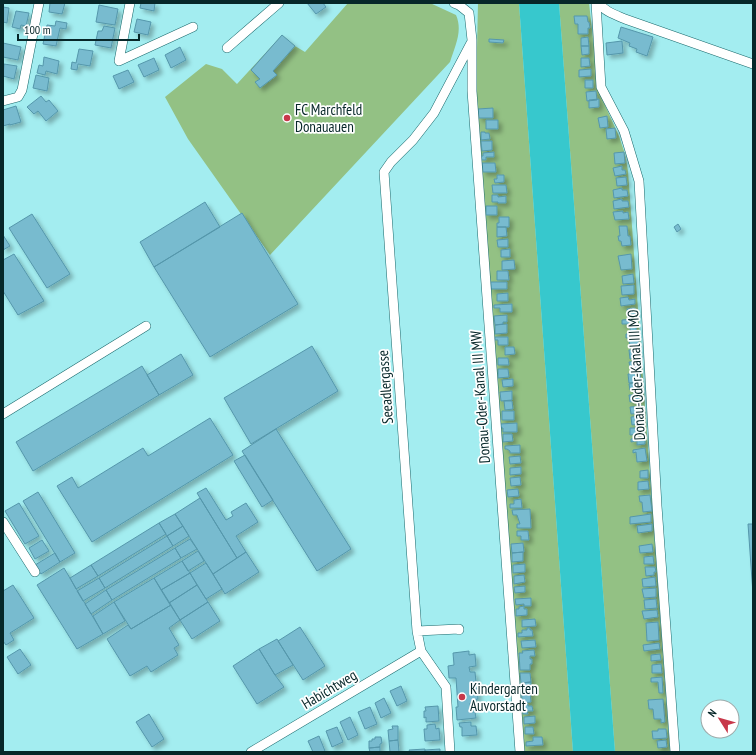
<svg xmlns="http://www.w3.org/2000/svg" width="756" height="755" font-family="'PT Sans Narrow',sans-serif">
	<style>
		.green { fill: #93c184 }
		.water { fill: #37c8cd }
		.building { fill: #78bbcf; stroke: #5597ab; filter: url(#shadow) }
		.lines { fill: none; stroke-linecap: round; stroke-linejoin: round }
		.minor-casing { stroke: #19696c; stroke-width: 10 }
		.minor { stroke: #fff; stroke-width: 9 }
		.poi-dot { fill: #c8384a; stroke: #fff; stroke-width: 1.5 }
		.labels { text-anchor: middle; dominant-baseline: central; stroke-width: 3.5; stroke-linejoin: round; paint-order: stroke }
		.poi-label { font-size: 15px; fill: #072729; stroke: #fff; text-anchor: start }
		.street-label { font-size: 15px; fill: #072729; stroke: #fff }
	</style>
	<defs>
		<filter id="shadow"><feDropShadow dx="3.5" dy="3.5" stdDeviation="2" flood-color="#0004"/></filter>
	</defs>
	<rect width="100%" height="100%" fill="#a3edf0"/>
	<path class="green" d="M348 3H430L456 15C463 31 455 46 450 62L270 255 188 139 165 97 206 64 222 69 237 84 282 35 295 46 305 52Z
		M478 3H519L573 752H523L476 92Z
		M559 3H589L599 92 619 136 625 154 628 171 670 752H615Z"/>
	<path class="water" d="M519 3H559L615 752H573Z"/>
	<path class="building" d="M50 3H65L62 14 49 12Z
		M141 3H155L154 11 140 8Z
		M307 3H323L326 7 316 14Z
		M99 5 118 9 115 25 96 22Z
		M3 7 9 8 7 23 3 22Z
		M16 11 29 13 26 26 21 25 20 29 12 27Z
		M574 16H587L588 22H589L590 28H588V34H578V24H575Z
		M137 19 151 22 148 35 134 32Z
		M56 21 67 23 66 29 60 28 56 46 43 44 47 25 55 26Z
		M104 26 115 28 111 48 95 45 98 31H102Z
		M621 27 653 37 647 56 636 52 637 49 629 46 630 43 618 38Z
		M282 35 295 46 273 71 277 75 260 88 255 82 260 79 251 70Z
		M588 37 589 46H581V38Z
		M489 39 504 40 503 43 489 42Z
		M622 41 623 53 607 55 606 43Z
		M3 43 21 47 18 60 3 57Z
		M581 46H589V54L582 55Z
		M180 47 186 60 171 68 165 55Z
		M79 49 93 51 90 66 78 64 77 70 71 69 72 62 76 63Z
		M44 57 59 61 57 74 46 71 45 75 37 73 39 65 43 66Z
		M154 58 159 70 144 77 138 65Z
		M581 58H589L590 66 581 67Z
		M4 64 17 66 14 79 3 76Z
		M591 69V76L579 77V70Z
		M128 70 134 82 119 89 113 76Z
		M36 75 49 78 47 91 33 88Z
		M585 80H593V88H585Z
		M596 91 597 100 587 101 586 92Z
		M41 96 46 102 49 100 58 111 46 121 38 111 34 114 27 107Z
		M599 99V107L589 108V100Z
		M16 106 21 122 10 125V124L3 126V110Z
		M493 108V118H479L478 109Z
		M607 116 608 127 600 128 598 118Z
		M486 120H498V129H486Z
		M615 128 616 138 607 139 606 129Z
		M481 132H485V133H489L490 139 481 140Z
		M481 141H492V150L482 151Z
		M494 152V157H486V160H482L481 156H483V153Z
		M624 152 625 163 615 164 614 153Z
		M482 163H495L496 172H483Z
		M622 166V170H625L626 174 615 176 613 168Z
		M497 175H504V182L495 183 494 179H497Z
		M626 177 627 185 617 186 616 178Z
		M492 185H506L507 193H493Z
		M622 188V190H627L628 196 614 198 613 190Z
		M492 195H498V197L506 196V203H498V202H492Z
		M622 199V201H628L629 207 614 209 613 201Z
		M205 202 220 227 154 267 140 242Z
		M486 206H497V215H486Z
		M623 211V213L628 212 629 219 615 220 613 212Z
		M242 213 298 304 210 357 154 267Z
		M32 214 70 274 47 288 9 228Z
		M499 217H509V227H497V223H499Z
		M678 224 681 229 677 232 674 227Z
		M619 226H627L628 236H630L631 245 622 246 621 241H619L618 236H620Z
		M497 227H506L507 236 497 237Z
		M3 235 10 246 3 250Z
		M508 239V247H498L497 240Z
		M510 249V257H501V250Z
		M14 254 44 301 18 315 3 291V260Z
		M631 254 632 269 621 270 618 256Z
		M514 260 515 269 502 270V261Z
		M497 271H508L509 280H497Z
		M633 274 634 283 623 284 622 276Z
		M491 282H507V289H491Z
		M634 285V294L622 295 621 286Z
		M508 293V301H497V294Z
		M628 297 629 300 635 299V304L621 306 620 298Z
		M512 304V312H500V308H494V305Z
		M635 308 636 316 628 318 627 309Z
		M507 315V322H503V324L495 325 494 316Z
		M635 319 637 337 626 338V334L631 333 629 324H622V320Z
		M507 324V333L495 334V325Z
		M495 337H508V345H498V340H495Z
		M638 339 639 345 630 346 629 340Z
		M312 346 338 391 251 444 224 398Z
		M505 347H514L515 354 505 355Z
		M640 349V352L639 353V357L630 359 629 350Z
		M181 354 193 375 159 395 147 375Z
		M498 358H508L509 365H498Z
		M639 361 640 370 631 371 629 362Z
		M142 366 159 395 33 471 16 442Z
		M498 369H508L509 377 498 378Z
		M640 373 641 381 629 383 628 374Z
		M513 379V386L503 387 502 380Z
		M641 382 643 392 635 393V390H630L629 384Z
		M512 391V400L501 401 500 392Z
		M642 392 643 400 630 402 629 395H633V394Z
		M504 401H512L513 409 505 410Z
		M643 406 644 413 631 414 630 407Z
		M502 411H514V420H502Z
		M643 416 644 423 632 425 631 417Z
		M210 418 233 455 92 542 57 486 72 477 78 488 143 448 148 456Z
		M517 423V432H503V428H501L500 424Z
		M630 428H638L639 430H644L645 434 630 435Z
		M276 429 351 549 317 571 242 451Z
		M503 434H512L513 441 503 442Z
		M645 437V444L637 445V441L631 442V439Z
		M520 445V453H510V451L507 449H505V446Z
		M645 448 647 461 637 462 636 452 633 453V450Z
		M245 455 273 500 262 507 234 461Z
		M520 456 521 463 510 464 509 457Z
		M521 467V474L510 475V468Z
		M648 470V478H640V471Z
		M520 477 521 485 511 486 510 478Z
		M648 481 649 489 638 490V482Z
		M206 488 226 520 233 516 231 512 246 503 258 522 236 536 246 552 237 558 197 493Z
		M518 489 519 496 508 497 507 490Z
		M38 492 75 553 60 562 23 501Z
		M650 495 652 511 643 512 642 502H640L639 496Z
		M200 498 237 558 213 574 175 514Z
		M521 499 522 508H510V504H514V500Z
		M19 503 39 536 25 544 5 511Z
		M530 509 531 528H517V524H520L517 515H513L512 510Z
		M175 514 183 526 167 536 159 523Z
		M651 514V522L630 524V517Z
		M159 523 166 534 98 576 91 565Z
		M652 524V531L638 533 637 526Z
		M748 524H753V594Z
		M183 526 189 536 173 546 167 536Z
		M517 531H528L529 540H521V536H517Z
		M167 536 173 546 105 588 99 578Z
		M190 539 197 549 181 558 175 548Z
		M42 540 49 551 35 559 29 548Z
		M523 543 524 552 512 553 511 544Z
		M652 544 653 552 640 553 639 546Z
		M175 548 181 558 112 600 106 590Z
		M198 551 204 561 188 571 182 561Z
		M246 552 259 572 225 594 213 574Z
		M523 552V561L512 562V553Z
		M55 553 60 562 41 574 35 565Z
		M653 556 654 564H644V557Z
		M182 561 190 573 161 590 154 578Z
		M206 563 222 589 206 599 190 573Z
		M525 564V572L513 573V565Z
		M91 565 98 576 76 589 70 578Z
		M645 567H655L656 572H654V575L646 576Z
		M64 568 103 634 77 649 37 585Z
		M190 573 197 585 169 603 161 590Z
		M524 575 525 582 514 584V576Z
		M655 577 656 586 643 587 642 579Z
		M99 578 105 588 83 601 77 591Z
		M154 578 171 605 131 629 114 602Z
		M13 585 34 618 10 633 14 640 6 645 3 641V591Z
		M197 585 208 602 180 620 169 603Z
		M525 586V592L515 593 514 587Z
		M656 588V597L644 598 642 589Z
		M106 590 112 600 91 614 85 604Z
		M531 598V606H524V604L516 605 515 599Z
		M656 599 657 608 645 609 644 600Z
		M114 602 125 621 103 634 93 616Z
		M208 602 220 621 192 639 180 620Z
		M171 605 180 620 169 628 179 645 174 648 178 655 151 672 147 666 130 676 107 639 128 625 131 629Z
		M524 606V609H527V615L516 616V609H519V607Z
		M657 610 658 617 644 619 642 611Z
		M535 619 536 626 522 627V620Z
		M658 622 659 640 647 641 646 623Z
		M300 627 325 666 303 680 278 641Z
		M527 628H530V630H532L533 636 518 637V633H522V630H527Z
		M277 639 293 665 275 675 259 649Z
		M535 640 536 647 522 648 521 641Z
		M659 643 660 649 644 651 643 645Z
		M20 649 31 665 18 674 7 657Z
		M259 649 275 675 284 687 257 704 233 666Z
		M534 650 535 656H530V659H532V664H530V670H520L519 653H523L522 651Z
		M469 651V655L475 654 476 666 469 667 470 672H475L476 682 470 683 471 689 477 688 478 699 474 700V703H470L471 712H475L476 718 457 720 456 707H458L456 678H449L448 666 454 665 453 653Z
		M660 654 661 660 651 661V655Z
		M661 664 662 673H652V665Z
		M520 673H530L531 682 521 683Z
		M662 677 663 693H659L658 682H651V678Z
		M531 682V691L530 692 531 702 525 703V700H522L521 683Z
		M401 686 407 701 397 706 390 691Z
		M384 698 391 713 381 718 375 703Z
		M663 699 665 722 661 723V719H654L653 709H649L648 700Z
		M528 704V706H532L533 711H527L528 714H523V708H520V705Z
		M438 706 439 721 426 722V717L424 718V711H426L425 707Z
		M370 707 377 724 365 729 358 712Z
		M149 714 164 739 152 747 136 722Z
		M535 716V723L524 724V717Z
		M350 717 358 735 348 740 340 722Z
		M471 722V726H476L477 735 462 736V727H460L459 723Z
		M435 724 436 729 439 728 440 740 425 741 424 729H427V725Z
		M392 726H398V740L389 741 388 730 393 729Z
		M337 727 343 742 332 747 326 731Z
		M525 727H533L534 734H525Z
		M658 729H666L667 738 653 739 652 731H658Z
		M319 736 325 751 322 752H313L308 741Z
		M375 737H381L382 743 380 744V747L369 748V741H372V739H375Z
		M533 737H542L543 745 526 746V742L533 741Z
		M398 740 399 752H390L389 741Z
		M666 740 667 747 658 748 657 741Z
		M380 747V752H370L369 748Z
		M425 749V752H410L409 750Z
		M440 749V752H425V750Z"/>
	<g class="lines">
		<defs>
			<path id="minor" d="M130 3 119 61 193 27
				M454 3 459 5 469 13 472 40V91L520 752
				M596 3 601 87 624 131 639 181 657 506 675 752
				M599 3C605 12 616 15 625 19L753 64
				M227 48 279 3
				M3 101 18 97 22 90 39 3
				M3 414 146 326
				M3 522 35 572
				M417 631 459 629V630
				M251 752 421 651
				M450 752 446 687 421 651 417 631 384 172 391 162 413 140 434 113 471 43"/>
		</defs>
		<use href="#minor" class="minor-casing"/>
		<use href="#minor" class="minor"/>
	</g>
	<g class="poi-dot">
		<circle cx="287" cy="118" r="4"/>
		<circle cx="462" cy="697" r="4"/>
	</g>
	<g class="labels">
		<g class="poi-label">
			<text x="295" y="109">FC Marchfeld<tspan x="295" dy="17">Donauauen</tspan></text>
			<text x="470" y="688">Kindergarten<tspan x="470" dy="17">Auvorstadt</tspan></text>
		</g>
		<g class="street-label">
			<text transform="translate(636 375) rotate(-93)">Donau-Oder-Kanal III MO</text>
			<text transform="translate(385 387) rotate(-94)">Seeadlergasse</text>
			<text transform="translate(480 397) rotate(-94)">Donau-Oder-Kanal III MW</text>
			<text transform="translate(329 689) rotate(-31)">Habichtweg</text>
		</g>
	</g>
	<rect width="756" height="755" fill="none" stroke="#072729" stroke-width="8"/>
	<g transform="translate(720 719) rotate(307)"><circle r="19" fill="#ffffff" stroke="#9ca9a9"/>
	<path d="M0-3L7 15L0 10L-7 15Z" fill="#c8384a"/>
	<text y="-6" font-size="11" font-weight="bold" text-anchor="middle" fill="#072729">N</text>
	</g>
	<path d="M18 34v6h121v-6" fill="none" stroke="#072729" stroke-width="2"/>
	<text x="24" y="34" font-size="12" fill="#072729" stroke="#ffffff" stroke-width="3" paint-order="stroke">100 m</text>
</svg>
